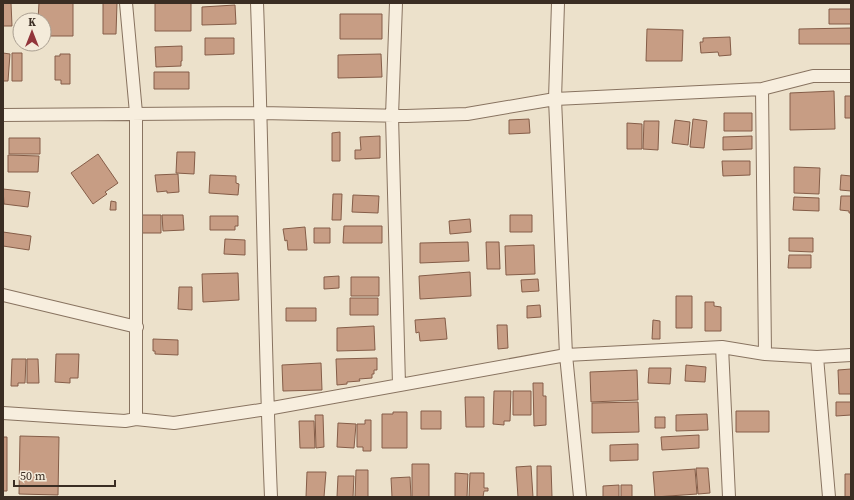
<svg xmlns="http://www.w3.org/2000/svg" width="854" height="500" font-family="'Source Serif 4',serif">
	<style>
		.building { fill: #c79d84; stroke: #855d48 }
		.lines { fill: none; stroke-linecap: round; stroke-linejoin: round }
		.minor-casing { stroke: #887360; stroke-width: 14 }
		.minor { stroke: #f7eede; stroke-width: 12 }
	</style>
	<rect width="100%" height="100%" fill="#ece1cb"/>
	<path class="building" d="M3 3H11L12 26H3Z
		M39 3H73V36H44V20H38Z
		M103 3H117L116 34H103Z
		M155 3H191V31H155Z
		M235 5 236 24 202 25V7Z
		M829 9H851V24H829Z
		M340 14H382V39H340Z
		M851 28V44H799V29Z
		M647 29 683 30 682 61H646Z
		M730 37 731 55 719 56 718 52 701 53 700 42H703V38Z
		M205 38H234V54L205 55Z
		M182 46V61H181V66L156 67 155 47Z
		M3 53 10 54 8 81H3Z
		M12 53H22V81H12Z
		M60 54H70V84H61V80H55V56H60Z
		M381 54 382 77 338 78V55Z
		M154 72H189V89H154Z
		M834 91 835 129 790 130V93Z
		M845 96H851V118H845Z
		M724 113H752V131H724Z
		M529 119 530 133 509 134V120Z
		M693 119 707 121 704 148 690 147Z
		M675 120 690 122 688 145 672 143Z
		M644 121H659L658 150 643 149Z
		M627 123 642 124V149H627Z
		M340 132V161H332V133Z
		M380 136V158L355 159V150H361L360 137Z
		M752 136V149L723 150V137Z
		M9 138H40V154H9Z
		M177 152H195L194 174 176 173Z
		M98 154 118 183 105 192 107 194 93 204 71 173Z
		M8 155 39 156 38 172H8Z
		M722 161H750V175L723 176Z
		M794 167 820 168 819 194 794 193Z
		M178 174 179 192 167 193V191L157 192 155 175Z
		M210 175 236 176V183L239 184 238 195 209 193Z
		M841 175 851 176V191L840 190Z
		M3 189 30 192 28 207 4 204Z
		M333 194H342L341 220H332Z
		M353 195 379 196 378 213 352 212Z
		M841 196H851V213H849V211L840 210Z
		M794 197 819 198V211L793 210Z
		M111 201 116 202V210H110Z
		M142 215H161V233H142Z
		M162 215H183L184 230 163 231Z
		M510 215H532V232H510Z
		M210 216H238V226H235V230H210Z
		M470 219 471 232 450 234 449 221Z
		M344 226H382V243H343Z
		M305 227 307 250H288L287 240 285 241 283 229Z
		M314 228H330V243H314Z
		M3 232 31 236 29 250 3 246Z
		M789 238H813V252L789 251Z
		M225 239 245 240V255L224 254Z
		M468 242 469 261 420 263V243Z
		M486 242H499L500 269H487Z
		M534 245 535 274 506 275 505 246Z
		M789 255H811V268H788Z
		M470 272 471 296 420 299 419 276Z
		M238 273 239 300 203 302 202 274Z
		M339 276V288L324 289V277Z
		M351 277H379V296H351Z
		M538 279 539 291 522 292 521 280Z
		M179 287H192V310L178 309Z
		M676 296H692V328H676Z
		M350 298H378V315H350Z
		M705 302H714V306L721 307V331H705Z
		M540 305 541 317 527 318V306Z
		M286 308H316V321H286Z
		M445 318 447 339 420 341 419 332 416 333 415 320Z
		M653 320 660 321V339H652Z
		M497 325H507L508 348 498 349Z
		M374 326 375 350 337 351V328Z
		M153 339 178 340V355L155 354V351H153Z
		M56 354H79L78 378H70V383L55 382Z
		M377 358V370H374V374H372V378L359 379 360 381 347 382V384L337 385 336 359Z
		M12 359H26L25 383H18V386H11Z
		M27 359H38L39 383H27Z
		M321 363 322 390 283 391 282 365Z
		M686 365 706 367 705 382 685 381Z
		M649 368H671L670 384 648 383Z
		M851 369V394H839L838 370Z
		M637 370 638 400 591 402 590 372Z
		M533 383H543V396H546V425L534 426Z
		M494 391H511L510 421H504V425L493 424Z
		M513 391H531V415H513Z
		M465 397H484V427H466Z
		M638 402 639 432 592 433V403Z
		M836 402H851V415L836 416Z
		M421 411H441V429H421Z
		M736 411H769V432H736Z
		M393 412H407V448H382V414H393Z
		M707 414 708 430 676 431V415Z
		M315 415H323L324 447 316 448Z
		M655 417H665V428H655Z
		M365 420H371V451H363V447H357V424H365Z
		M299 421H314L315 448H300Z
		M338 423 356 424 354 448 337 447Z
		M699 435V448L662 450 661 437Z
		M20 436 59 437 58 495 19 494Z
		M3 437H7V491H3Z
		M638 444V460L610 461V445Z
		M412 464H429V497H412Z
		M531 466 533 497H518L516 467Z
		M537 466H551L552 497H537Z
		M696 468H708L710 493 698 494Z
		M695 469 697 494 655 497 653 472Z
		M356 470H368V497H355Z
		M307 472H326L324 497H306Z
		M455 473 468 474 467 497H455Z
		M470 473H484V488H488V491H484L483 497H469Z
		M845 474H851V497H845Z
		M338 476H354L353 497H337Z
		M410 477 411 497H392L391 478Z
		M619 485V497H603V486Z
		M621 485H632V497H621Z"/>
	<g class="lines">
		<defs>
			<path id="minor" d="M126 3 136 113V419
				M257 3C263 168 264 332 271 497
				M396 3 392 116 399 385
				M558 3 555 99 566 355 580 497
				M762 89 765 354
				M3 115 261 113 406 116 467 114 555 99 762 89 813 76H851
				M3 295 137 327
				M722 347 729 497
				M817 357 829 497
				M3 413 125 421 136 419 174 423 267 409 566 355 722 347 765 354 817 357 851 355"/>
		</defs>
		<use href="#minor" class="minor-casing"/>
		<use href="#minor" class="minor"/>
	</g>
	<rect width="854" height="500" fill="none" stroke="#3a2d23" stroke-width="8"/>
	<g transform="translate(32 32)"><circle r="19" fill="#f4ebda" stroke="#aa9f91"/>
	<path d="M0-3L7 15L0 10L-7 15Z" fill="#92353b"/>
	<text y="-6" font-size="11" font-weight="bold" text-anchor="middle" fill="#3a2d23">K</text>
	</g>
	<path d="M14 480v6h101v-6" fill="none" stroke="#3a2d23" stroke-width="2"/>
	<text x="20" y="480" font-size="12" fill="#3a2d23" stroke="#f4ebda" stroke-width="3" paint-order="stroke">50 m</text>
</svg>
